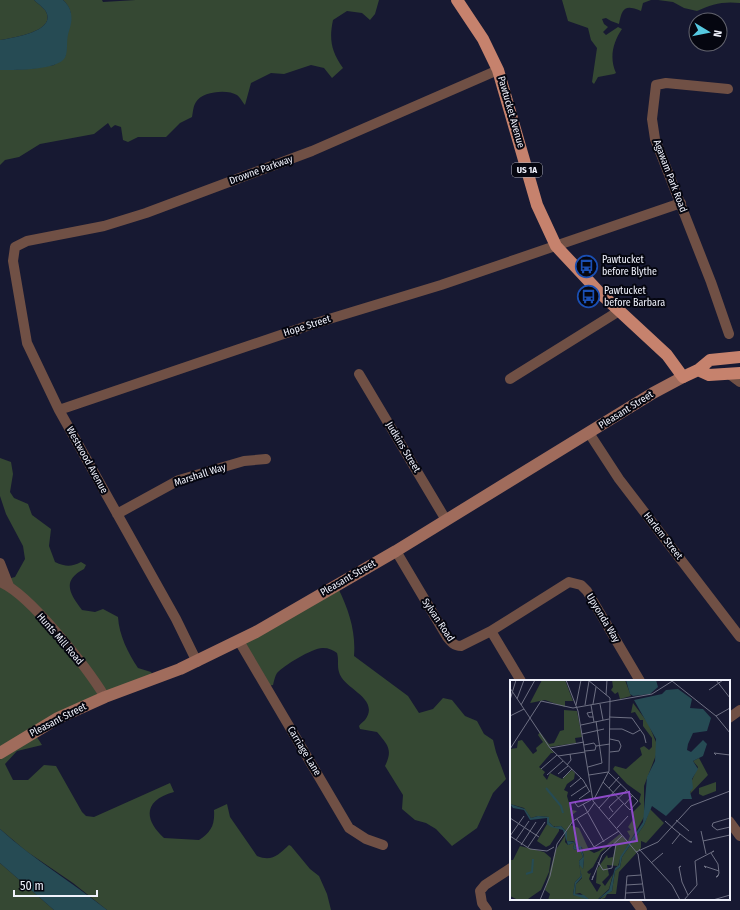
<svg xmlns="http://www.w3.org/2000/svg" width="740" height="910" font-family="'Fira Sans Condensed',sans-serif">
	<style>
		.green { fill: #354833 }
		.water { fill: #264b54 }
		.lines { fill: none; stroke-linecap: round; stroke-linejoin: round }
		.street { stroke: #705045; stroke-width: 10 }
		.secondary { stroke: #a06c5c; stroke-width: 12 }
		.primary { stroke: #c6826d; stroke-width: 12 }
		.labels { text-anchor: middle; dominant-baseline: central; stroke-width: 4; stroke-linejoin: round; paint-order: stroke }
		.shield { fill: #050610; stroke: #aaabb5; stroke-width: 1 }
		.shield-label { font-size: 9px; font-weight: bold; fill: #f0f2fc }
		.street-label { font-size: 10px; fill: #f0f2fc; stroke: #050610 }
		.poi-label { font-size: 10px; fill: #f0f2fc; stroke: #050610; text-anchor: start }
		.inset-river { fill: none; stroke: #264b54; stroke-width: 2 }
		.inset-road { fill: none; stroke: #6e7083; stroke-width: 1 }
		.view { fill: #8d4ac8; fill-opacity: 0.15; stroke: #8d4ac8; stroke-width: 2 }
		.inset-edge { fill: none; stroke: #f0f2fc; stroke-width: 2 }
	</style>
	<rect width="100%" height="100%" fill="#171932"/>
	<path class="green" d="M0 0H34C38 4 46 9 47 14 53 32 12 38 0 40Z
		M63 0H102L103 2 136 0H379L375 14 370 20 362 13 347 11 333 20C329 39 331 51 343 68L332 78 324 68 311 65 284 74 271 73 251 83 245 105C242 102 241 98 237 95 228 89 202 91 196 102 193 106 193 113 192 117L180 123 166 137H138L128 142 123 140 121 127 115 125 111 128 108 123 94 134 40 144 19 157 5 160 0 165V70L29 69 54 65 66 55C66 50 65 44 66 39 70 24 76 12 63 0Z
		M562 0H651L643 3 641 11C625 4 622 8 619 24L611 21 606 18 602 19 604 24 608 27 603 32 606 35 618 27 622 29C613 42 609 58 616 73L614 74 598 77 594 84 592 82 597 48 591 40 588 28 568 21Z
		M658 0H740V3C724 1 711 4 697 11L684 8 673 2Z
		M0 458 11 462 13 474 10 492 14 498 28 504 32 515 51 529 49 546 55 562C66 567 71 567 81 562L86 565 84 569C61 581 70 594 82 610L95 612 103 609 118 617C119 635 128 653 138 668L151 672 154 678 33 731 42 745 17 751 5 764 13 780H28L44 765 56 766 82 812 86 816 94 817 170 783 174 792C144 800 143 819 164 838L199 840C211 832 215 825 214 810L227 804 230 817 257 856C272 862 278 855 289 845L291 846 310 869 319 876 327 894 331 910H107L73 883 26 851 0 829V581L15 577 25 559 23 546 6 514 0 496Z
		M338 588C349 610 356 632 354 656L408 696 419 713 433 709 443 698 452 700 465 716 477 721 484 734 493 740 496 752 506 779 493 793 477 828 452 846 436 829 426 823 415 820 402 809 403 795 385 766C393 750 388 745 377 732L360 729 359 726C360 724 363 722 365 720 381 698 343 689 339 672 337 666 339 660 337 653 333 650 329 648 323 648 314 647 283 666 277 673 275 676 274 681 273 685L263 687 240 640Z
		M0 863 54 910H0Z"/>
	<path class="water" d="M34 0H63C73 9 73 19 69 31 66 40 68 47 66 55 63 71 13 70 0 70V40C12 38 53 32 47 14 46 9 38 4 34 0Z
		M0 829C33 859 72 882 107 910H54L0 863Z"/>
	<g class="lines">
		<path class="street" d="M728 89 666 83 656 85 652 119 655 139 711 282 729 334
			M728 373 740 382
			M359 374 446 520
			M510 379 619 311
			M59 410 316 323 441 285 681 203
			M589 433 619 479 740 637
			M117 514 179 480 244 461 266 459
			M396 551 447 637C451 642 454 646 461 646L491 631 569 582 581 585 587 591 640 681
			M0 563 9 586
			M0 582C30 594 88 669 105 697
			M491 631 521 681
			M239 641 349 828 366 839 383 845
			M197 662 176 619 59 410 27 343 13 261 15 247 27 241 104 226 146 213 312 151 498 70
			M729 718 740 710
			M729 821 740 836
			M634 899 642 910
			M487 910 482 903 480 891 485 885 511 868"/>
		<path class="secondary" d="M0 753 58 718 105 697 180 669 256 632 396 551 653 393 683 377"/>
		<path class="primary" d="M457 0 483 39 498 70 537 205 556 246 599 292 667 355 683 377 698 370 710 360 740 357
			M698 370 709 375 740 373"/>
	</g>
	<defs>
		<symbol id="bus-ring" viewBox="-11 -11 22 22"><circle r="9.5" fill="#050610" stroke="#1a4fb4" stroke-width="1.5"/><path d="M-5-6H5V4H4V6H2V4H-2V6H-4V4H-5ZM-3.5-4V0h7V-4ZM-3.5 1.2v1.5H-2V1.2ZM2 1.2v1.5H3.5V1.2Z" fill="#1a4fb4"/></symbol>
	</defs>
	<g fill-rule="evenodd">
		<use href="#bus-ring" x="574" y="254" width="25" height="25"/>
		<use href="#bus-ring" x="576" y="284" width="25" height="25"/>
	</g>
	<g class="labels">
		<rect class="shield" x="512" y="163" width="30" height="14" rx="3"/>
		<g class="shield-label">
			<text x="527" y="170">US 1A</text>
		</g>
		<g class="street-label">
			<text transform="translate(511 112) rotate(74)">Pawtucket Avenue</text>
			<text transform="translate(261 170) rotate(-20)">Drowne Parkway</text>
			<text transform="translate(670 176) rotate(69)">Agawam Park Road</text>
			<text transform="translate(307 326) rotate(-18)">Hope Street</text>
			<text transform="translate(626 410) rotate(-32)">Pleasant Street</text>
			<text transform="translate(403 447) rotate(59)">Judkins Street</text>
			<text transform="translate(87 460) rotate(61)">Westwood Avenue</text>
			<text transform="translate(200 475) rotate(-18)">Marshall Way</text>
			<text transform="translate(663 536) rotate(52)">Harlem Street</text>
			<text transform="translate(348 578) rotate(-30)">Pleasant Street</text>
			<text transform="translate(603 618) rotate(59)">Upyonda Way</text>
			<text transform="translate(438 620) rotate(56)">Sylvan Road</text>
			<text transform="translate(60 639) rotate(49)">Hunts Mill Road</text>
			<text transform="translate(58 720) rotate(-27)">Pleasant Street</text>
			<text transform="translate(304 751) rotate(59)">Carriage Lane</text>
		</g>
		<g class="poi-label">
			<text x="602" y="260">Pawtucket<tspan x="602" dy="12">before Blythe</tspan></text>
			<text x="604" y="291">Pawtucket<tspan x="604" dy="12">before Barbara</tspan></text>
		</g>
	</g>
	<g transform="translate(510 680)">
		<rect width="220" height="220" fill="#171932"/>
		<path d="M32 0H55L63 21H55V27L35 20 20 23ZM102 0H115L121 16 110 19 108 12 105 14 101 10 103 7ZM123 23 138 43 146 62V75L134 106V137L110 179 108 186 97 185 99 195 92 202 95 206 103 194 99 209 87 220H80L70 213 65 214 66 204 72 198 69 184 71 183 73 189 74 178 72 167 65 168 64 166 67 164 63 161H57V152L51 146 44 147 39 142V137L28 136 21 138 14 128 0 124V69L7 68 8 61 12 60 23 74 27 71 26 68 33 62 28 55 30 52 39 64 44 63 50 51 54 50V30L67 31 72 57 65 58 66 63 39 67 44 73H41L29 87 35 92 33 95 37 100 40 93 52 99 62 90 65 93 64 99 57 104 54 110 58 112 57 116 61 130 67 131 61 136 63 140 60 145 69 148 79 170 84 173 89 171 110 154 118 161 120 156 117 151 121 150 118 147 124 138 122 133 131 124 129 121 131 114 117 104 103 89 105 86 116 89 132 75 130 68 134 66 139 70 142 67V58L133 46V40H130L125 32 121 33ZM103 163 106 164 103 177 98 178 97 175 87 189 86 203 91 205 87 212 79 199 81 193 79 194 77 192 83 187 91 172ZM189 78 198 95 180 114 182 100 188 87 183 81ZM206 102V111L193 116 189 114V108ZM140 129 154 143 136 163 131 161V168L109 192 106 214H97L95 218 89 220 97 213 102 211 105 191 110 187 112 177 134 145ZM37 144 49 148V151L40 165 36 167 27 161ZM56 154 55 162 58 165 65 162 63 168 65 170 69 168 73 177 69 181 71 196 65 202 63 215 74 216 77 220H38L40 214 35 210 45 171ZM10 166 34 172 41 178 39 192 31 210 18 219 8 220 0 216V180H3Z" fill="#354833" fill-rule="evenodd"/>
		<path d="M116 0H146L148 7 140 14 123 16 120 14ZM168 9 182 19 180 28 193 29 201 38 197 51 183 53 178 64 177 70 181 72 193 60 197 64 193 76 183 81 188 89 182 99 183 108 180 112 182 119H173L156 136 142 126 134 145 112 177 110 187 105 191 102 211 87 220 99 210 105 188 109 185 110 177 133 142 137 97 145 81 146 59 124 20 152 14 156 10ZM0 124 15 129 21 138 28 136 39 137V142L44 147 51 146 57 152V161L66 162 65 168 71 166 74 178 73 189 69 184 72 197 66 204 65 214 74 215 80 220 63 215 65 202 71 196 69 181 73 177 69 168 65 170 63 168 65 162 58 165 53 150 41 147 37 144V138L20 140 14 130 3 128Z" fill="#264b54"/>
		<path class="inset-river" d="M36 108 51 126 53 133M16 194 22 192 23 179"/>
		<path class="inset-road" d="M56 0 68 31 83 121 128 174 135 220M78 0 100 18 99 91 84 119M206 0 220 18M162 1 206 36 220 53M0 8 40 68 73 100 80 112M199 10 213 0M96 15 97 0M7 19 14 0M0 20 6 0M83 24 86 7M90 24 93 40M11 25 25 0M66 25 71 0M75 25 79 1M81 25 84 42M82 32 77 33 79 37H83M0 36 14 29M206 36 220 28M99 37 122 38 134 55 136 63M71 45 99 39M99 49H112L123 54 130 50M72 54 94 49M100 59 109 61 111 66 109 71 100 72M74 65 84 63 86 66 85 70 75 71M86 66 100 64M40 68 74 62M0 69 31 21 63 28 142 14 164 0M206 75 204 73 220 75M48 76 75 72M57 85 61 80 60 74M78 87 92 83 86 41M31 89 47 75M48 94 58 86M37 95 53 81M79 95 98 92 128 121 120 130 93 102M53 98 62 89M60 107 71 98M99 108 109 97M61 116 77 105M69 119 80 111M65 123 68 127 81 120M73 124 94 162M115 124 123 115M89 128 111 104M103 132 99 127 117 110M0 138 29 157M220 138 203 143 202 146 207 150 220 147M67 139 84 167 109 151M99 139 114 123M166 140 179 151M155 141 164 149 180 162H182L179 161M107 148 118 136M191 151 196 174M0 156 14 136M0 156 20 169 37 171 44 167M6 160 19 141M193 161 220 155M162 164 170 154M11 165 26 142M18 167 35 142M129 169 162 205 170 220M126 172 148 162 181 126 220 111M201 173 208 184 209 193 208 196 207 197H206L208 195M88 182 93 190 102 188 106 164M141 183 153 173M169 188 171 186 169 187 172 202 178 215M196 188 194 186 209 191M83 196 82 200 92 175 112 156M116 205 132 204M116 213 133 212M30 220 40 196 47 164 63 141 78 132 85 122M115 220 117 196 131 195M174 220 187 205 185 181 204 171 202 172M203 220 220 215"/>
		<path class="view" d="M119 112 127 161 68 171 60 123Z"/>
		<rect width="220" height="220" class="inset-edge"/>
	</g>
	<g transform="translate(708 32) rotate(100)"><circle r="19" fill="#050610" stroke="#63646e"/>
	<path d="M0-3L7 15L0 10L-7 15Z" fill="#56c9e1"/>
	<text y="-6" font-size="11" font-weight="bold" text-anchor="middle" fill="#f0f2fc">N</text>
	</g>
	<path d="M14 890v6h83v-6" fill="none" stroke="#f0f2fc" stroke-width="2"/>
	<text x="20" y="890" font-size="12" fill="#f0f2fc" stroke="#050610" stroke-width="3" paint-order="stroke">50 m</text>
</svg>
